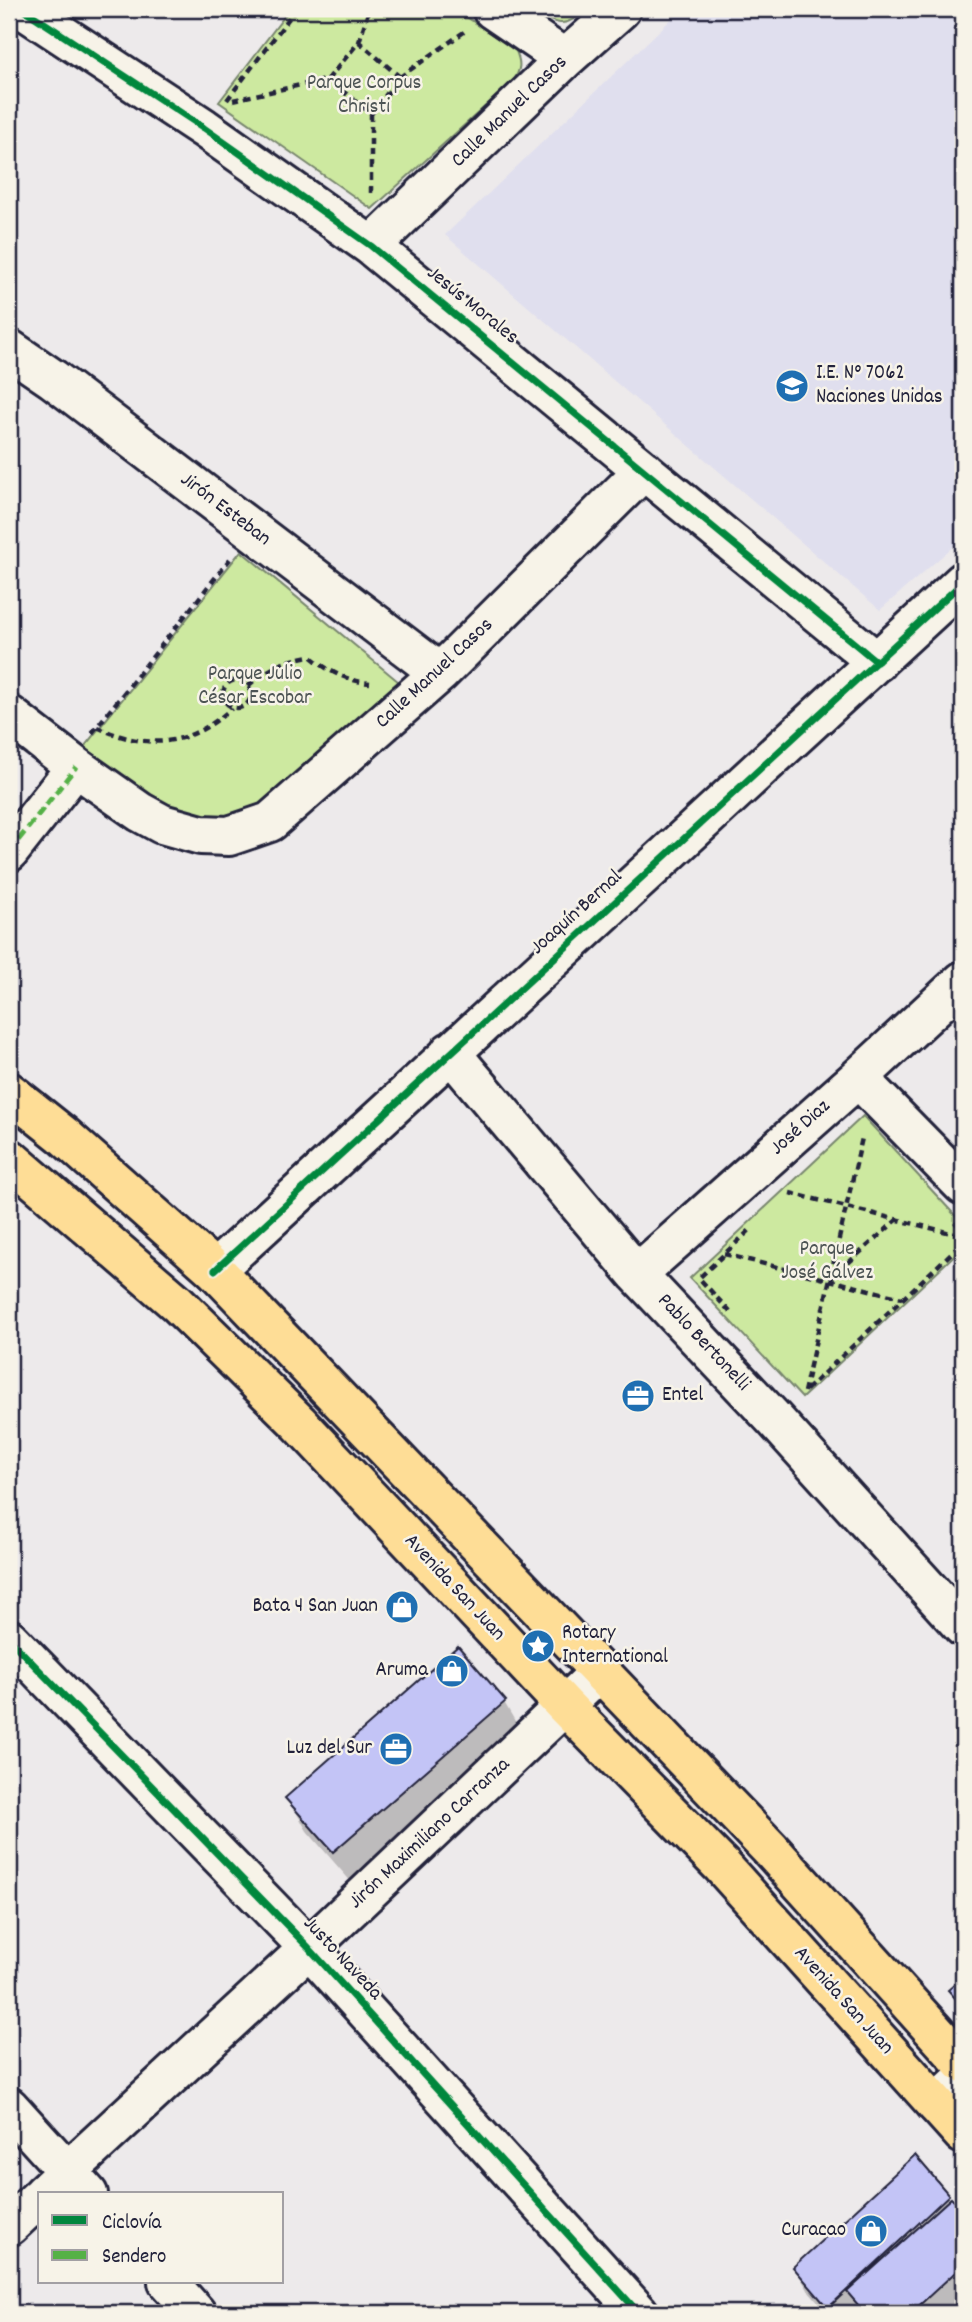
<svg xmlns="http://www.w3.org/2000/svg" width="972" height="2322" font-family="Dekko,sans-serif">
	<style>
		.built { fill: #e0dfee }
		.green { fill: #cde9a0; stroke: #78866e; stroke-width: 2 }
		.shadow { fill: #0003 }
		.building { fill: #c3c4f6; stroke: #22223b; stroke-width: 2 }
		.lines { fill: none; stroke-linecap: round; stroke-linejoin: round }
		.minor-casing { stroke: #22223b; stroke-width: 44 }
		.major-casing { stroke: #22223b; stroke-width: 44 }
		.path { stroke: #22223b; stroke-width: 4.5; stroke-dasharray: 7 5; stroke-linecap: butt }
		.minor { stroke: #f7f3e8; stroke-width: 38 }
		.major { stroke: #fedd96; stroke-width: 38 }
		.quiet { stroke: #55b146; stroke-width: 5; stroke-dasharray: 10 5; stroke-linecap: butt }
		.cycleway-casing { stroke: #f7f3e8; stroke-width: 11 }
		.cycleway { stroke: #00873e; stroke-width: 7 }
		.labels { text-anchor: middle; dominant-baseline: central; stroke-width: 5; stroke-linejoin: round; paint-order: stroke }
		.park-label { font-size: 21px; fill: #4d5454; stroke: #f7f3e8 }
		.street-label { font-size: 21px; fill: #22223b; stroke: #f7f3e8 }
		.poi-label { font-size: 21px; fill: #22223b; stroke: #f7f3e8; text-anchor: end }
	</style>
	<rect width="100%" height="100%" fill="#edeaeb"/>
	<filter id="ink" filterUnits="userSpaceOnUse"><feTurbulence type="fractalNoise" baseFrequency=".0143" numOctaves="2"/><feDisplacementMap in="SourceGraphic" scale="14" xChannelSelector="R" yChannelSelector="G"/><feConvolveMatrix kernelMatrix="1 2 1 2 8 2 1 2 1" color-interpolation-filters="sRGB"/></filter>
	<g filter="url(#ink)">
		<path class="built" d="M682 9H963V538L880 610 445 235Z"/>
		<path class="green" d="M290 9H455L516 51C521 63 521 70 513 81L372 209 219 102Z
			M531 9H586C564 31 555 24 531 9Z
			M241 551 399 682 266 813 231 826 163 807 84 747Z
			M863 1116 963 1224V1247L802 1398 690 1278Z"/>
		<path class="shadow" d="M504 1702 523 1735 353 1884 307 1831 288 1798Z
			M963 1979V2012L951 1990Z
			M948 2196 963 2213V2313H828L808 2290 795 2268Z"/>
		<path class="building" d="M458 1646 506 1701 333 1852 285 1798Z
			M963 1977V2007L948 1990Z
			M915 2155 949 2195 828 2308 793 2267Z
			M951 2198 963 2210V2265L911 2313H865L847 2292Z"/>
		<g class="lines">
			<defs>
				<path id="minor" d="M23 9 204 128 371 246 877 662
					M492 9 565 59
					M371 246 565 59 621 9
					M9 349 53 379 440 673
					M9 715 76 767 140 812 162 824 201 835 229 836 270 822 440 673 644 470
					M9 852 76 767
					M450 1052 637 1274 775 1420 963 1627
					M858 1078 963 1185
					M215 1270 963 582
					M637 1274 858 1078 963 981
					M9 1639 309 1948 639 2313
					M936 2104 963 2079
					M9 2107 88 2194
					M43 2194 309 1948 600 1672
					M9 2226 40 2197
					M168 2282 196 2313"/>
				<path id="major" d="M9 1092 63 1135 215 1270 771 1850 963 2063
					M9 1158 177 1303 299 1423 565 1706 722 1866 963 2134"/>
			</defs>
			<use href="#minor" class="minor-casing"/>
			<use href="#major" class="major-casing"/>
			<path class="path" d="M359 42 369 9
				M400 77 359 42 328 79 371 114 400 77 464 32
				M227 100 296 9
				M233 100 328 79
				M371 114V193
				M223 694a14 14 0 1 1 28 0a14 14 0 1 1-28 0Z
				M248 686C267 669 285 660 310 656 328 671 346 681 370 683
				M97 727C149 751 190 746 232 708
				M92 733 230 559
				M790 1193 963 1236
				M955 1222 963 1231
				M724 1254 902 1298
				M830 1279 898 1219
				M730 1312 699 1278 751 1229
				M806 1390 963 1242
				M804 1392 862 1138"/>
			<use href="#minor" class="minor"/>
			<use href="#major" class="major"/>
			<path class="quiet" d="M9 852 76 767"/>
			<defs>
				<path id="cycleway" d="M23 9 204 128 371 246 877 662
					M215 1270 963 582
					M9 1639 309 1948 639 2313"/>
			</defs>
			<use href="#cycleway" class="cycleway-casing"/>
			<use href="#cycleway" class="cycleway"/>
		</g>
	</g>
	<defs>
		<symbol id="school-disc" viewBox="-11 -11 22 22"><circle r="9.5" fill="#1f6fb2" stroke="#f7f3e8"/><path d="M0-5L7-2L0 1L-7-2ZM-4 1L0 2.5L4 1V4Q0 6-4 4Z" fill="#fff"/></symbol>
		<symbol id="office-disc" viewBox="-11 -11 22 22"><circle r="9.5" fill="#1f6fb2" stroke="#f7f3e8"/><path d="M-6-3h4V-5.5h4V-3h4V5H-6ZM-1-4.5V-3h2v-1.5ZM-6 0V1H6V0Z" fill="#fff"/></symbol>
		<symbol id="shop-disc" viewBox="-11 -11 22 22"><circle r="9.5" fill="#1f6fb2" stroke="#f7f3e8"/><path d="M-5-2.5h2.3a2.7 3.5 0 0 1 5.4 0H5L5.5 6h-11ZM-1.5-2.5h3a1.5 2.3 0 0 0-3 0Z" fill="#fff"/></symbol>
		<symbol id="sight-disc" viewBox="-11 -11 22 22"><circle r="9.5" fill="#1f6fb2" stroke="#f7f3e8"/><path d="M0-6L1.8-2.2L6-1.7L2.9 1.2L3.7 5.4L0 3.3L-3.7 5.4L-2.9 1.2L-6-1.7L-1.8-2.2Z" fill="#fff"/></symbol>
	</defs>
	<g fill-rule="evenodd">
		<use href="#school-disc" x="773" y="367" width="38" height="38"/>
		<use href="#office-disc" x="619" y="1377" width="38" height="38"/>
		<use href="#shop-disc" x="383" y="1588" width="38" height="38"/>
		<use href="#sight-disc" x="519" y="1627" width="38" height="38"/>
		<use href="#shop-disc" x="433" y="1652" width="38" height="38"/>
		<use href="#office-disc" x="377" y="1730" width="38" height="38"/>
		<use href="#shop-disc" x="852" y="2212" width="38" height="38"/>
	</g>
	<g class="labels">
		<g class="park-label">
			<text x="364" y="84">Parque Corpus<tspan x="364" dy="24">Christi</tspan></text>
			<text x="255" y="675">Parque Julio<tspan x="255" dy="24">César Escobar</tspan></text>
			<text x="827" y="1250">Parque<tspan x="827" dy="24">José Gálvez</tspan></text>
		</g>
		<g class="street-label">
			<text transform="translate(510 112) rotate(-44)">Calle Manuel Casos</text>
			<text transform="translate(472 306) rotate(39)">Jesús Morales</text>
			<text transform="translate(225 510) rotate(37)">Jirón Esteban</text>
			<text transform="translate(435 674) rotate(-43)">Calle Manuel Casos</text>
			<text transform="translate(577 913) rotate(-42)">Joaquín Bernal</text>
			<text transform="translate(801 1128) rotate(-42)">José Diaz</text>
			<text transform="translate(703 1343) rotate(47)">Pablo Bertonelli</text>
			<text transform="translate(454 1588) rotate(47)">Avenida San Juan</text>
			<text transform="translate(430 1834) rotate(-43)">Jirón Maximiliano Carranza</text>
			<text transform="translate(342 1959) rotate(47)">Justo Naveda</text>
			<text transform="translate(843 2001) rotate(48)">Avenida San Juan</text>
		</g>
		<g class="poi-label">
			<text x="816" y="374" text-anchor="start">I.E. N° 7062<tspan x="816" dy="24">Naciones Unidas</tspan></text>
			<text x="662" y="1396" text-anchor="start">Entel</text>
			<text x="378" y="1607">Bata 4 San Juan</text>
			<text x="562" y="1634" text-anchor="start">Rotary<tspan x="562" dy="24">International</tspan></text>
			<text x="428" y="1671">Aruma</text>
			<text x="372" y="1749">Luz del Sur</text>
			<text x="846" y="2231">Curacao</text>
		</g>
	</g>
	<rect width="972" height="2322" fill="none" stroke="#f7f3e8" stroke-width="35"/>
	<rect x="18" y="18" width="937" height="2287" fill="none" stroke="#22223b" stroke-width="2.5" filter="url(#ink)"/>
	<rect x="38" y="2192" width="245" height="91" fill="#f7f3e8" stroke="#a29fa3" stroke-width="2"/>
	<rect x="52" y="2215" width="35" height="10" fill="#00873e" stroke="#a29fa3" stroke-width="2"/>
	<text x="102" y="2228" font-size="21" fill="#22223b">Ciclovía</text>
	<rect x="52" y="2250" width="35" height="10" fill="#55b146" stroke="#a29fa3" stroke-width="2"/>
	<text x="102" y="2262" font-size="21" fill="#22223b">Sendero</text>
</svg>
